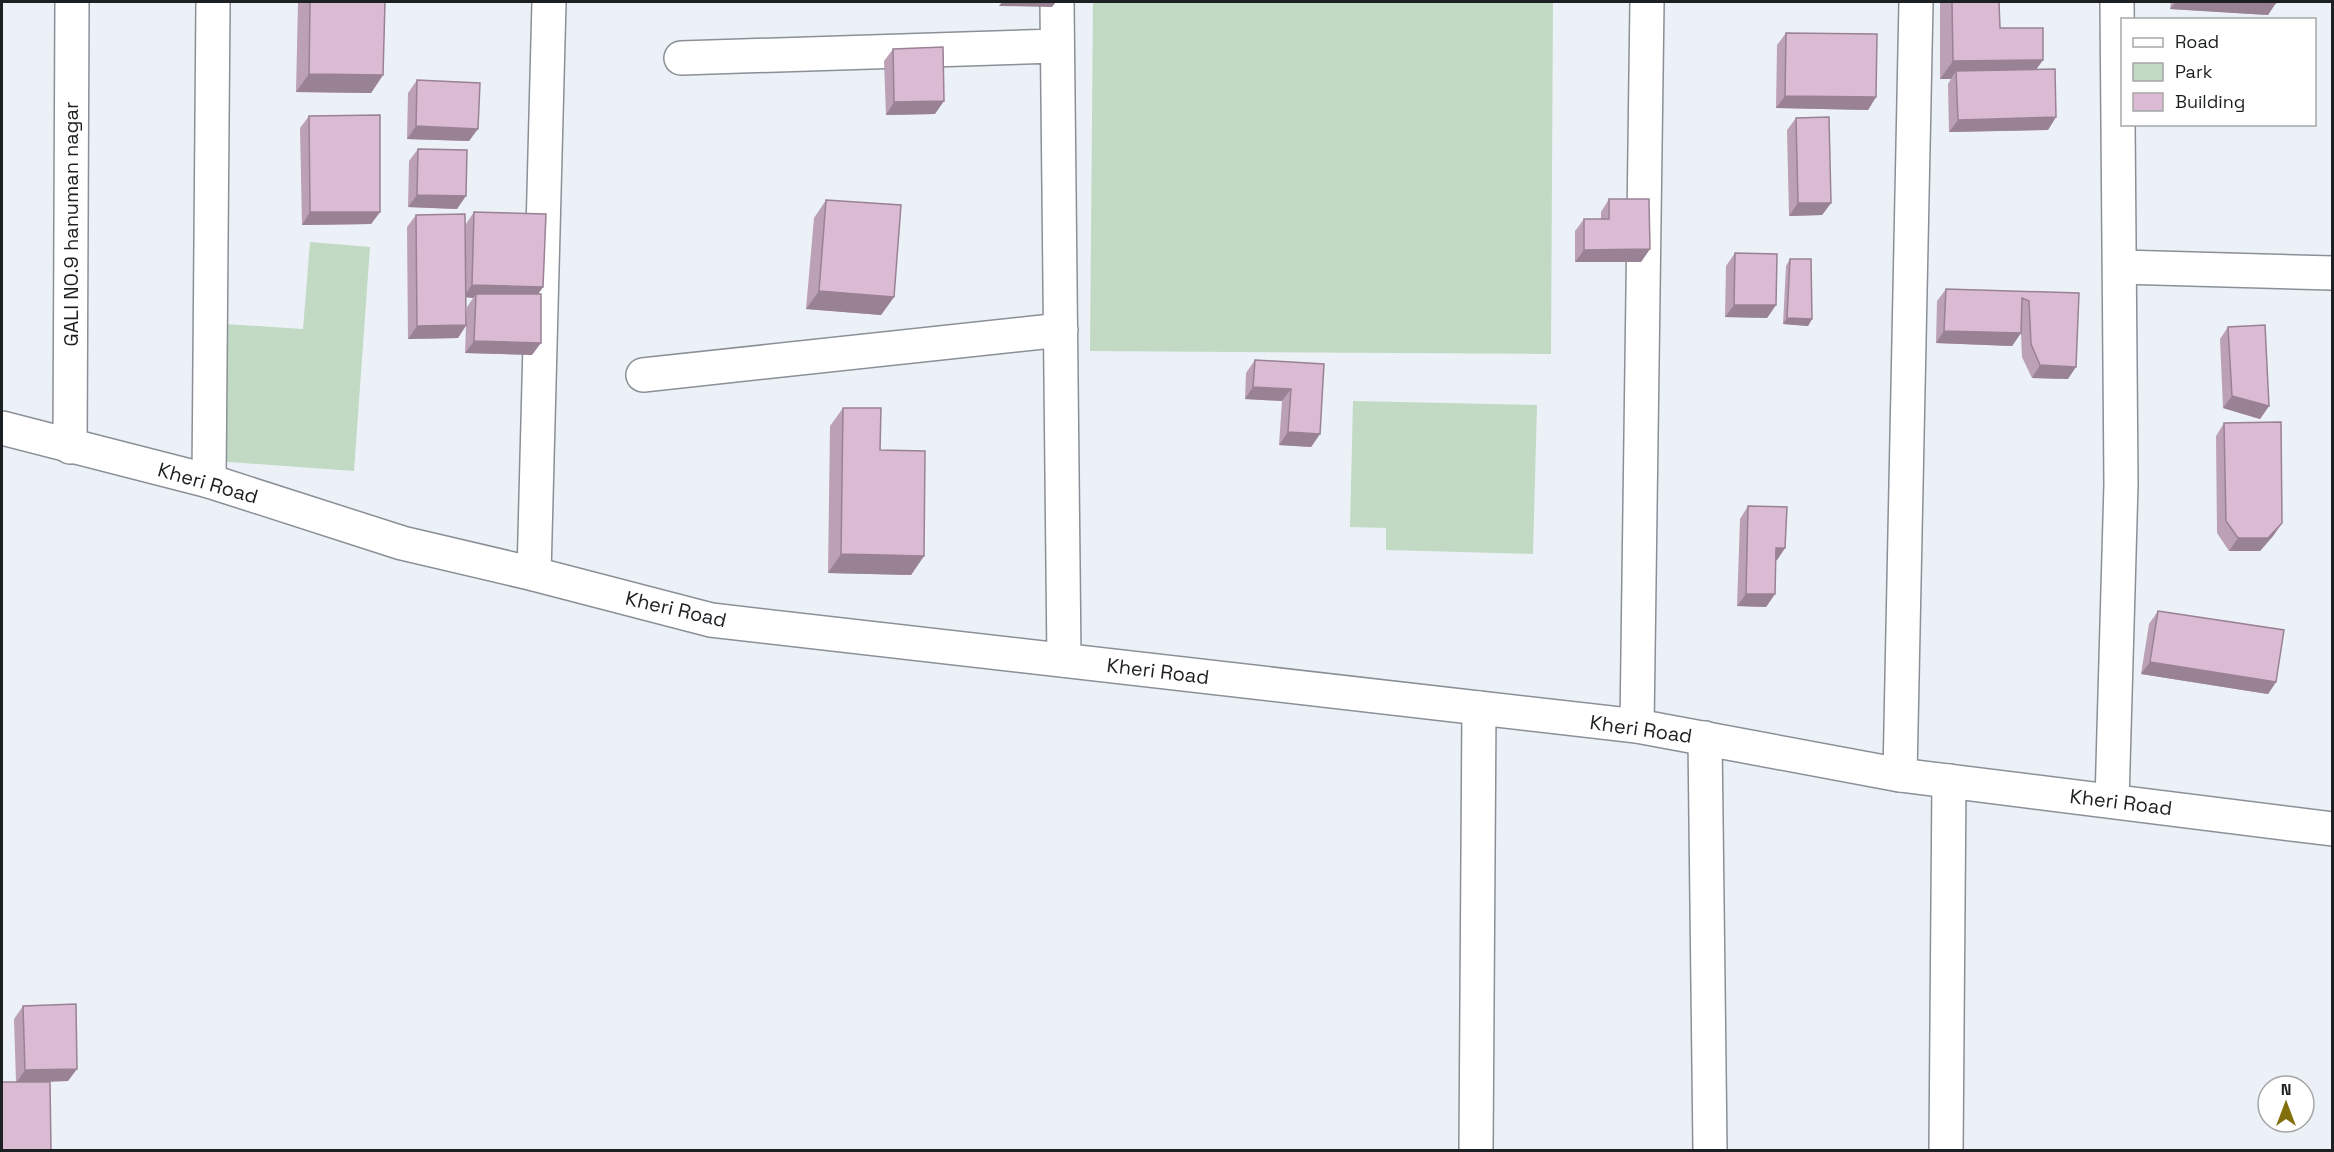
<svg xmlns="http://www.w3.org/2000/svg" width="2334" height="1152" font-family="'Space Grotesk',sans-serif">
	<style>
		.green { fill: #c2dac4 }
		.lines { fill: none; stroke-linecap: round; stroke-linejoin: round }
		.street-casing { stroke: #8a9096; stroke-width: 36 }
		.secondary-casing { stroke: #8a9096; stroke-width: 36 }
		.street { stroke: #fff; stroke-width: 33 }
		.secondary { stroke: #fff; stroke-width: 33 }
		.wall { fill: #bca0b5; fill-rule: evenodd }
		.shaded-wall { fill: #998294 }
		.building { fill: #dbbad3; stroke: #998294; stroke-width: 1.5 }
		.labels { text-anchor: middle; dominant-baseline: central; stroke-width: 5; stroke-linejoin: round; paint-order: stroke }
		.street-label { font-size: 20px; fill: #1d2022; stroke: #fff }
	</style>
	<rect width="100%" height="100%" fill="#ebf1f7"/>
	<path class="green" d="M1093 2H1553L1551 354 1090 351Z
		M310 242 370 247 354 471 215 461 225 324 303 329Z
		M1353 401 1537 405 1533 554 1386 550V528L1350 527Z"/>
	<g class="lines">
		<defs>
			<path id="street" d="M1057 2 1064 660
				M681 58 1056 46
				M2121 267 2332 273
				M643 375 1061 330
				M70 447 72 2
				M209 481 213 2
				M534 574 549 2
				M1637 726 1647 2
				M1705 738 1710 1150
				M1900 775 1916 2
				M2112 801 2121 484 2117 2
				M1476 1150 1479 708
				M1946 1150 1949 781"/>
			<path id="secondary" d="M2 428 209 481 402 543 534 574 711 620 1637 726 1900 775 2332 829"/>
		</defs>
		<use href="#street" class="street-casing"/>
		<use href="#secondary" class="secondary-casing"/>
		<use href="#street" class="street"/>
		<use href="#secondary" class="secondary"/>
	</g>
	<path class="wall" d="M298 2H385L383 75 371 93 296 92Z
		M1940 2H1999L2000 28 2043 60 2036 69 2056 117 2048 130 1949 132 1948 84 1951 79H1940Z
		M2171 2H2276L2268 15 2170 9Z
		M1786 33 1876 97 1868 110 1776 108 1777 45Z
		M893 49 935 114 886 115 884 61Z
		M417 80 469 141 407 139 408 93Z
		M309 116 380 212 371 224 302 225 300 128Z
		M1796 118 1831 203 1822 215 1789 216 1787 130Z
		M418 149 457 209 408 207 409 161Z
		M1609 199 1650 249 1641 262H1575V231L1584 219H1601V212Z
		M826 200 894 297 881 315 806 309 814 218Z
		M474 212 543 287 538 294 532 355 465 353 466 326 458 338 408 339 407 227 416 215 465 238 466 224ZM466 297 473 298 467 307 466 319Z
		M1735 253 1776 305 1767 318 1725 317 1726 266Z
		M1790 259 1812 319 1808 326 1783 324 1786 266Z
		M1946 289 2079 293 2068 379 2032 378 2022 357 2021 333 2012 346 1936 343 1937 301Z
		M2228 327 2269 406 2260 419 2223 408 2220 339Z
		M1255 360 1324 364 1320 434 1311 447 1279 445 1282 401 1245 399 1246 373Z
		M843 408 880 450 924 556 911 575 828 573 830 426Z
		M2224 423 2282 523 2273 536 2260 551H2229L2217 533 2216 436Z
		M1748 506 1785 548 1777 560H1775V594L1766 607 1737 606 1740 519Z
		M2158 611 2276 682 2268 694 2141 674 2149 624Z
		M23 1006 68 1081 16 1082 14 1019Z"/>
	<path class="shaded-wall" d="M1002 2H1056L1052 7 999 6Z
		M2176 2H2257L2276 3 2268 15 2170 9Z
		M2043 60 2030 78 1956 71 1951 79H1940L1953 61Z
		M309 74 383 75 371 93 296 92Z
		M1785 96 1876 97 1868 110 1776 108Z
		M944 101 935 114 886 115 894 102Z
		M2056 117 2048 130 1949 132 1958 120Z
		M416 126 478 129 469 141 407 139Z
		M417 195 466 196 457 209 408 207Z
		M1798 203H1831L1822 215 1789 216Z
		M310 212H380L371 224 302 225Z
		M1650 249 1641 262H1575L1584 250Z
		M472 285 543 287 534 300 476 294 473 298 463 297Z
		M819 291 894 297 881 315 806 309Z
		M1734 305H1776L1767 318 1725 317Z
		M1787 318 1812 319 1808 326 1783 324Z
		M466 325 458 338 408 339 417 326Z
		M1944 331 2021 333 2012 346 1936 343Z
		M474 341 541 343 532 355 465 353Z
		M2040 365 2076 367 2068 379 2032 378Z
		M1253 387 1291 389 1282 401 1245 399Z
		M2232 396 2269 406 2260 419 2223 408Z
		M1288 432 1320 434 1311 447 1279 445Z
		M2282 523 2273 536 2260 551H2229L2238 538Z
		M1776 548H1785L1777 560H1767Z
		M841 554 924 556 911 575 828 573Z
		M1746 594H1775L1766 607 1737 606Z
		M2150 662 2276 682 2268 694 2141 674Z
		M77 1069 68 1081 16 1083 25 1070Z"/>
	<path class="building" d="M310 2H385L383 75 309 74Z
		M1952 2H1999L2000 28H2043V60L1953 61Z
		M2257 2H2276V3Z
		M1786 33 1877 34 1876 97 1785 96Z
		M943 47 944 101 894 102 893 49Z
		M2055 69 2056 117 1958 120 1956 71Z
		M417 80 480 83 478 129 416 126Z
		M380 115V212H310L309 116Z
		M1829 117 1831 203H1798L1796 118Z
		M418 149 467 150 466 196 417 195Z
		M1609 199H1649L1650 249 1584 250V219H1609Z
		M826 200 901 205 894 297 819 291Z
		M474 212 546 214 543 287 472 285Z
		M465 214 466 325 417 326 416 215Z
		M1735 253 1777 254 1776 305H1734Z
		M1790 259H1811L1812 319 1787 318Z
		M1946 289 2079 293 2076 367 2040 365 2031 344 2029 301 2022 298 2021 333 1944 331Z
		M476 294H541V343L474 341Z
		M2265 325 2269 406 2232 396 2228 327Z
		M1255 360 1324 364 1320 434 1288 432 1291 389 1253 387Z
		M843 408H881L880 450 925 451 924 556 841 554Z
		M2281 422 2282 523 2268 538H2238L2226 521 2224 423Z
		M1748 506 1787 507 1785 548H1776L1775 594H1746Z
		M2158 611 2284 630 2276 682 2150 662Z
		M76 1004 77 1069 25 1070 23 1006Z
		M2 1082H50L51 1150H2Z"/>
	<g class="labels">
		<g class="street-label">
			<text transform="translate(71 224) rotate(-90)">GALI NO.9 hanuman nagar</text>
			<text transform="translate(208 483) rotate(16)">Kheri Road</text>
			<text transform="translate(676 609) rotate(13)">Kheri Road</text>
			<text transform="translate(1158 671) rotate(7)">Kheri Road</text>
			<text transform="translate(1641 729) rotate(8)">Kheri Road</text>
			<text transform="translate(2121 802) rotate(7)">Kheri Road</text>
		</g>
	</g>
	<rect width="2334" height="1152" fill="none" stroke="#1d2022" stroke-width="6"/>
	<rect x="2121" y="18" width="195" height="108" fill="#ffffff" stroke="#a5a6a7" stroke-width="1.5"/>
	<rect x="2133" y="38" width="30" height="9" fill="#ffffff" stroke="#a5a6a7" stroke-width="1.5"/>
	<text x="2175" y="48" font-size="18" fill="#1d2022">Road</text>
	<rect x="2133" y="63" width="30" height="18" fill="#c2dac4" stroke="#a5a6a7" stroke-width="1.5"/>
	<text x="2175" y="78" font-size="18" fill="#1d2022">Park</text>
	<rect x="2133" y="93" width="30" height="18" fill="#dbbad3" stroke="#a5a6a7" stroke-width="1.5"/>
	<text x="2175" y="108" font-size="18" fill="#1d2022">Building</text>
	<g transform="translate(2286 1104)"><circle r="28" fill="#ffffff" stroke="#a5a6a7" stroke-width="1.5"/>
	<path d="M0-4.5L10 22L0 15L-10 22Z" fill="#826e0a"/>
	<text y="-9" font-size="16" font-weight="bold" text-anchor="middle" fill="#1d2022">N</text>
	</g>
</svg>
